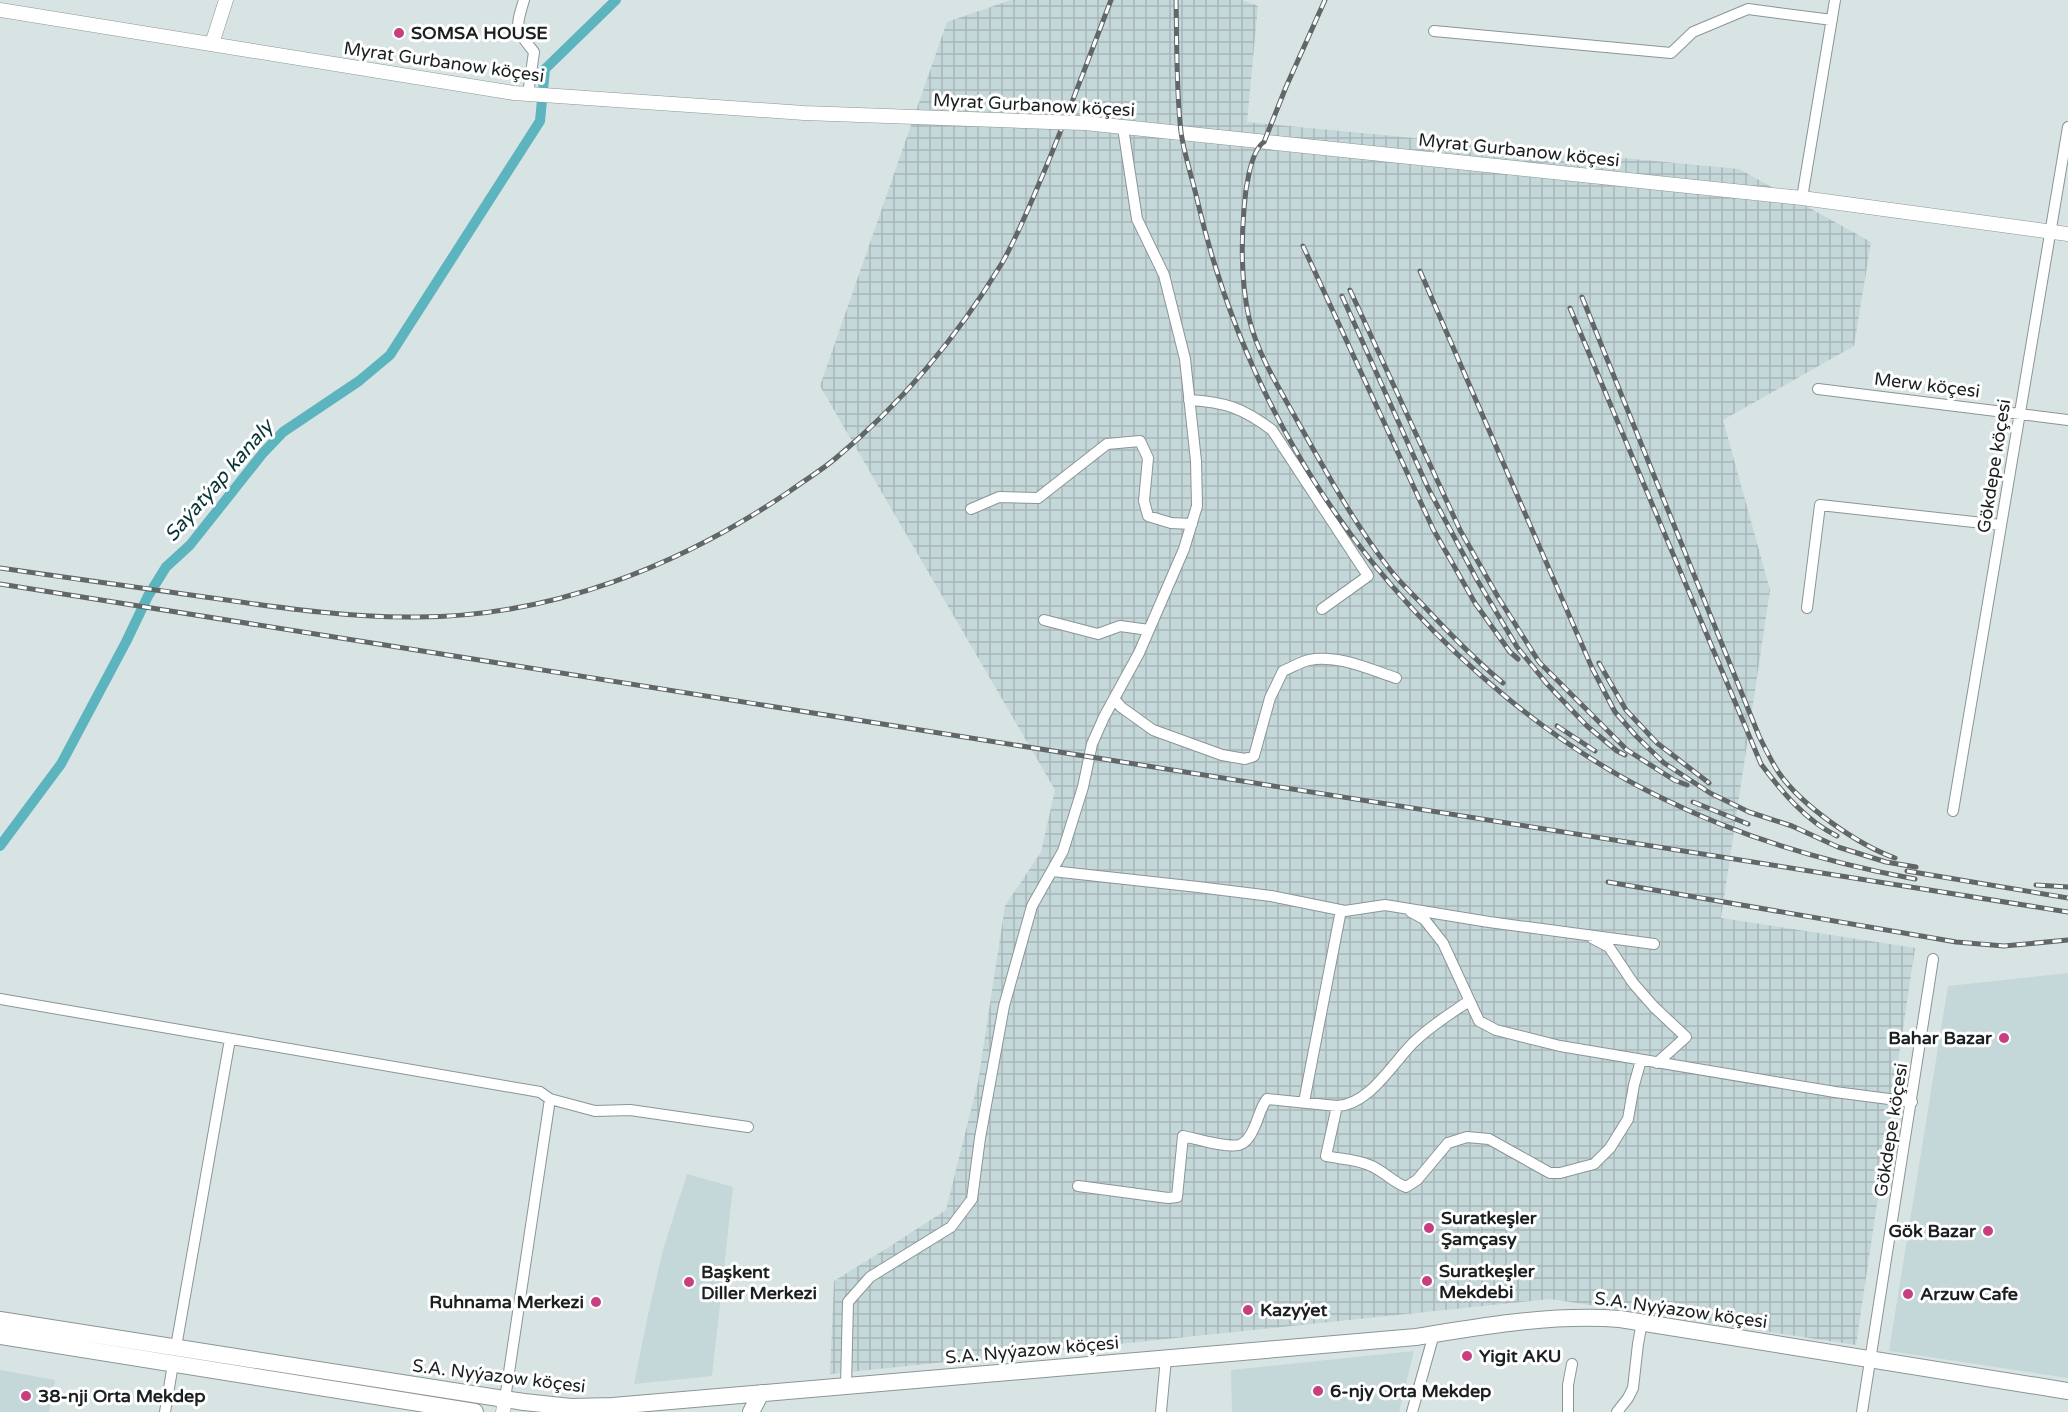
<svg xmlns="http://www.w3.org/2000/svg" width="2068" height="1412" font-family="'Varela Round',sans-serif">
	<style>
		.built { fill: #c4d7d9 }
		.industrial { fill: url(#industrial-grid) }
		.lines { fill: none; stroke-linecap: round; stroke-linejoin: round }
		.canal { stroke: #5bb4be; stroke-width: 10 }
		.minor-casing { stroke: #8b9596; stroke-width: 12 }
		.tertiary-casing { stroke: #8b9596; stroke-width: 15 }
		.primary-casing { stroke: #8b9596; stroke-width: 18 }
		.minor { stroke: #fff; stroke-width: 10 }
		.tertiary { stroke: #fff; stroke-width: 14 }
		.primary { stroke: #fff; stroke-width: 16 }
		.rail-casing { stroke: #616768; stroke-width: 5 }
		.rail { stroke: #fff; stroke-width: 3; stroke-dasharray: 9; stroke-linecap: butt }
		.tertiary-bridge-casing { stroke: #8b9596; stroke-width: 15; stroke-linecap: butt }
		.tertiary-bridge { stroke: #fff; stroke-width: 14 }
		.poi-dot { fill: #c63f7f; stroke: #fff; stroke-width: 2 }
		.labels { text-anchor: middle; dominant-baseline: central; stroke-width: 6; stroke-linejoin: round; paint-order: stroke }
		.poi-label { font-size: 18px; font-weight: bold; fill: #1b1f1f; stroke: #fff; text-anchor: start }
		.street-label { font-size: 18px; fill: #1b1f1f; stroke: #fff }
		.water-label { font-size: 20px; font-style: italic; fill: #083539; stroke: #fff }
	</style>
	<defs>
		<pattern id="industrial-grid" width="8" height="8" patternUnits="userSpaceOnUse" patternTransform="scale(1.5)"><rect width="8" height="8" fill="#c4d7d9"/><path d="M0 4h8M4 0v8" fill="none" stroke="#a8b8ba"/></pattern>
	</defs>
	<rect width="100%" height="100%" fill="#d8e3e4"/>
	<path class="built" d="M2068 973V1378L1889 1351 1948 986Z
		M687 1174 733 1187 712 1376 634 1384 648 1315 663 1250Z
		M1414 1351 1399 1412H1232L1231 1370Z
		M0 1370 55 1380 49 1412H0Z"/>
	<path class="industrial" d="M1011 0H1242L1258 6 1247 122 1739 169 1871 242 1854 346 1723 420 1770 590 1721 918 1915 948 1856 1345 1550 1299 830 1374 834 1281 889 1247 946 1210 978 1082 1005 906 1041 852 1055 790 820 386 947 22Z"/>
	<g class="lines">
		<path class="canal" d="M0 846 61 764 126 642 148 596 166 567 190 545 263 453 283 432 359 381 390 355 540 121 545 69 616 0"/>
		<defs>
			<path id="minor" d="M524 0C515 29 515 28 534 52L528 94
				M1434 31 1671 53 1693 32 1748 9 1832 20
				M1802 198 1835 0
				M1818 389 2068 420
				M1189 400C1225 402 1243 408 1272 430L1368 576 1322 609
				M971 509 999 497 1038 498 1107 444 1140 441 1148 458 1144 501 1148 516 1171 523 1192 524
				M1807 608 1820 505 2001 525
				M1044 620 1098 634 1120 626 1149 630
				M1115 700 1121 707 1153 730 1222 755 1245 759 1254 756 1270 698 1283 671C1291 668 1300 662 1309 660 1337 654 1369 669 1396 678
				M1953 811 2068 127
				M1052 871 1198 887 1271 896 1345 911 1385 905 1489 922 1654 944
				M1411 912 1424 919 1443 943 1479 1021 1496 1030 1560 1046 1835 1092 1912 1102
				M1592 938 1609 947 1633 983 1654 1007 1686 1037 1657 1063
				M0 999 540 1092 550 1099 595 1111 630 1110 748 1127
				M1304 1102 1341 910
				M1337 1106 1326 1156C1339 1159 1356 1159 1369 1165 1383 1170 1392 1182 1406 1187L1417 1180 1448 1143 1467 1137 1489 1139 1550 1173H1560L1594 1164 1610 1148 1628 1119 1634 1085 1641 1060
				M1078 1186 1168 1198 1177 1197 1183 1136C1197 1139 1226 1148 1239 1145 1246 1143 1251 1135 1254 1128 1259 1118 1260 1108 1267 1099L1337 1106C1369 1105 1392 1064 1413 1043 1430 1026 1450 1014 1469 1001
				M176 1347 230 1039
				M846 1386 848 1302 870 1277 951 1227 972 1199 980 1138 1004 1006 1032 906 1063 851 1083 787 1092 744 1104 717 1139 653 1184 549 1197 506 1196 461 1185 359 1164 275 1137 219 1123 128
				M505 1399 550 1099
				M165 1412 173 1364
				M1161 1412 1166 1358
				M1412 1412 1434 1334
				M1568 1412V1385L1572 1364
				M1617 1412 1628 1398 1633 1388 1638 1344 1642 1322
				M1862 1412 1933 959"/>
			<path id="tertiary" d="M0 10 514 93 804 113 1050 122
				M212 44 226 0
				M1085 123 1802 198 2068 234
				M503 1412 505 1399"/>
			<path id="primary" d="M0 1320 524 1402 571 1407 613 1406 1416 1337C1484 1326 1551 1314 1620 1319L2068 1391
				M0 1336 475 1412
				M751 1412 761 1393"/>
		</defs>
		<use href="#minor" class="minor-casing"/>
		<use href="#tertiary" class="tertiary-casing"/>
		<use href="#primary" class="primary-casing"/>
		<use href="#minor" class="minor"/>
		<use href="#tertiary" class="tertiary"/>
		<use href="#primary" class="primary"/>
		<defs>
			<path id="rail" d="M1176 0C1177 44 1176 89 1181 132 1184 154 1192 177 1197 199 1243 398 1349 568 1506 697 1555 737 1607 772 1664 799 1743 838 1829 863 1915 879
				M1325 0 1286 87 1264 142C1250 151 1245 193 1244 209 1241 246 1241 282 1249 318 1258 356 1281 391 1299 424 1328 475 1355 525 1391 571 1400 582 1411 593 1422 604 1447 631 1474 659 1503 683
				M1303 246 1433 529 1475 603 1510 652 1518 659
				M1420 271 1592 668 1615 712 1636 736 1664 763 1710 793 1749 812 1792 826 1838 847 1886 862 1916 867
				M1350 290 1460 530 1498 597 1539 662 1627 750 1674 780 1687 785
				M1342 296 1428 488 1476 578 1517 647 1547 684 1587 726 1617 751 1625 755
				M1582 297 1759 736C1765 748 1771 761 1779 773 1801 805 1858 845 1895 858
				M1570 308 1761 764C1782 792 1805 820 1837 836
				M0 568C68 578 137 587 205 597 276 607 346 618 417 617 551 617 680 566 790 491 805 480 822 470 836 458 902 403 958 336 1002 263 1017 237 1029 207 1041 179 1066 120 1088 60 1111 0
				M0 584 2068 912
				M1599 663 1626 710 1657 743 1709 783
				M1557 726 1595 751
				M1693 802 1748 824
				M1907 871 2068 898
				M1608 882 1956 942 2004 946 2068 940
				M2036 885 2068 887"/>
		</defs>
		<use href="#rail" class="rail-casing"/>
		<use href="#rail" class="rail"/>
		<defs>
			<path id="tertiary-bridge" d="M1050 122 1085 123"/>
		</defs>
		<use href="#tertiary-bridge" class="tertiary-bridge-casing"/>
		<use href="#tertiary-bridge" class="tertiary-bridge"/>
	</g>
	<g class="poi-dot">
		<circle cx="399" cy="33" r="6"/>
		<circle cx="2004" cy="1038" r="6"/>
		<circle cx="1429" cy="1228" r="6"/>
		<circle cx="1988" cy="1231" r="6"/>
		<circle cx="1427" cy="1281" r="6"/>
		<circle cx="689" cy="1282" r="6"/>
		<circle cx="1908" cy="1294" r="6"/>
		<circle cx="596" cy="1302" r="6"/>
		<circle cx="1248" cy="1310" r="6"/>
		<circle cx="1467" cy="1356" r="6"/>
		<circle cx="1318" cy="1391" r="6"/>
		<circle cx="26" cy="1396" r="6"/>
	</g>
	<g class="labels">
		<g class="poi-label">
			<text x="411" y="33">SOMSA HOUSE</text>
			<text x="1992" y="1038" text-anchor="end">Bahar Bazar</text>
			<text x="1441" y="1218">Suratkeşler<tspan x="1441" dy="21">Şamçasy</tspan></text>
			<text x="1976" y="1231" text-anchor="end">Gök Bazar</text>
			<text x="1439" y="1271">Suratkeşler<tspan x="1439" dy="21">Mekdebi</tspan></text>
			<text x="701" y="1272">Başkent<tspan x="701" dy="21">Diller Merkezi</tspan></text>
			<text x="1920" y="1294">Arzuw Cafe</text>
			<text x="584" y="1302" text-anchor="end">Ruhnama Merkezi</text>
			<text x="1260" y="1310">Kazyýet</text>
			<text x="1479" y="1356">Yigit AKU</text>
			<text x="1330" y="1391">6-njy Orta Mekdep</text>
			<text x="38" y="1396">38-nji Orta Mekdep</text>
		</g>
		<g class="street-label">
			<text transform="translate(444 62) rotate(8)">Myrat Gurbanow köçesi</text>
			<text transform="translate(1034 105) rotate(3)">Myrat Gurbanow köçesi</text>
			<text transform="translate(1519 150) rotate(6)">Myrat Gurbanow köçesi</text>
			<text transform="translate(1927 385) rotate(7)">Merw köçesi</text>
			<text transform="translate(1994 466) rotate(-81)">Gökdepe köçesi</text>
			<text transform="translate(1891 1130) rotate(-81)">Gökdepe köçesi</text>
			<text transform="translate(1681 1310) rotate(8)">S.A. Nyýazow köçesi</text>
			<text transform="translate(1032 1350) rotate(-5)">S.A. Nyýazow köçesi</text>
			<text transform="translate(499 1376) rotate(7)">S.A. Nyýazow köçesi</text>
		</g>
		<g class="water-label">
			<text transform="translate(219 481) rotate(-49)">Saýatýap kanaly</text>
		</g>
	</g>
</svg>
